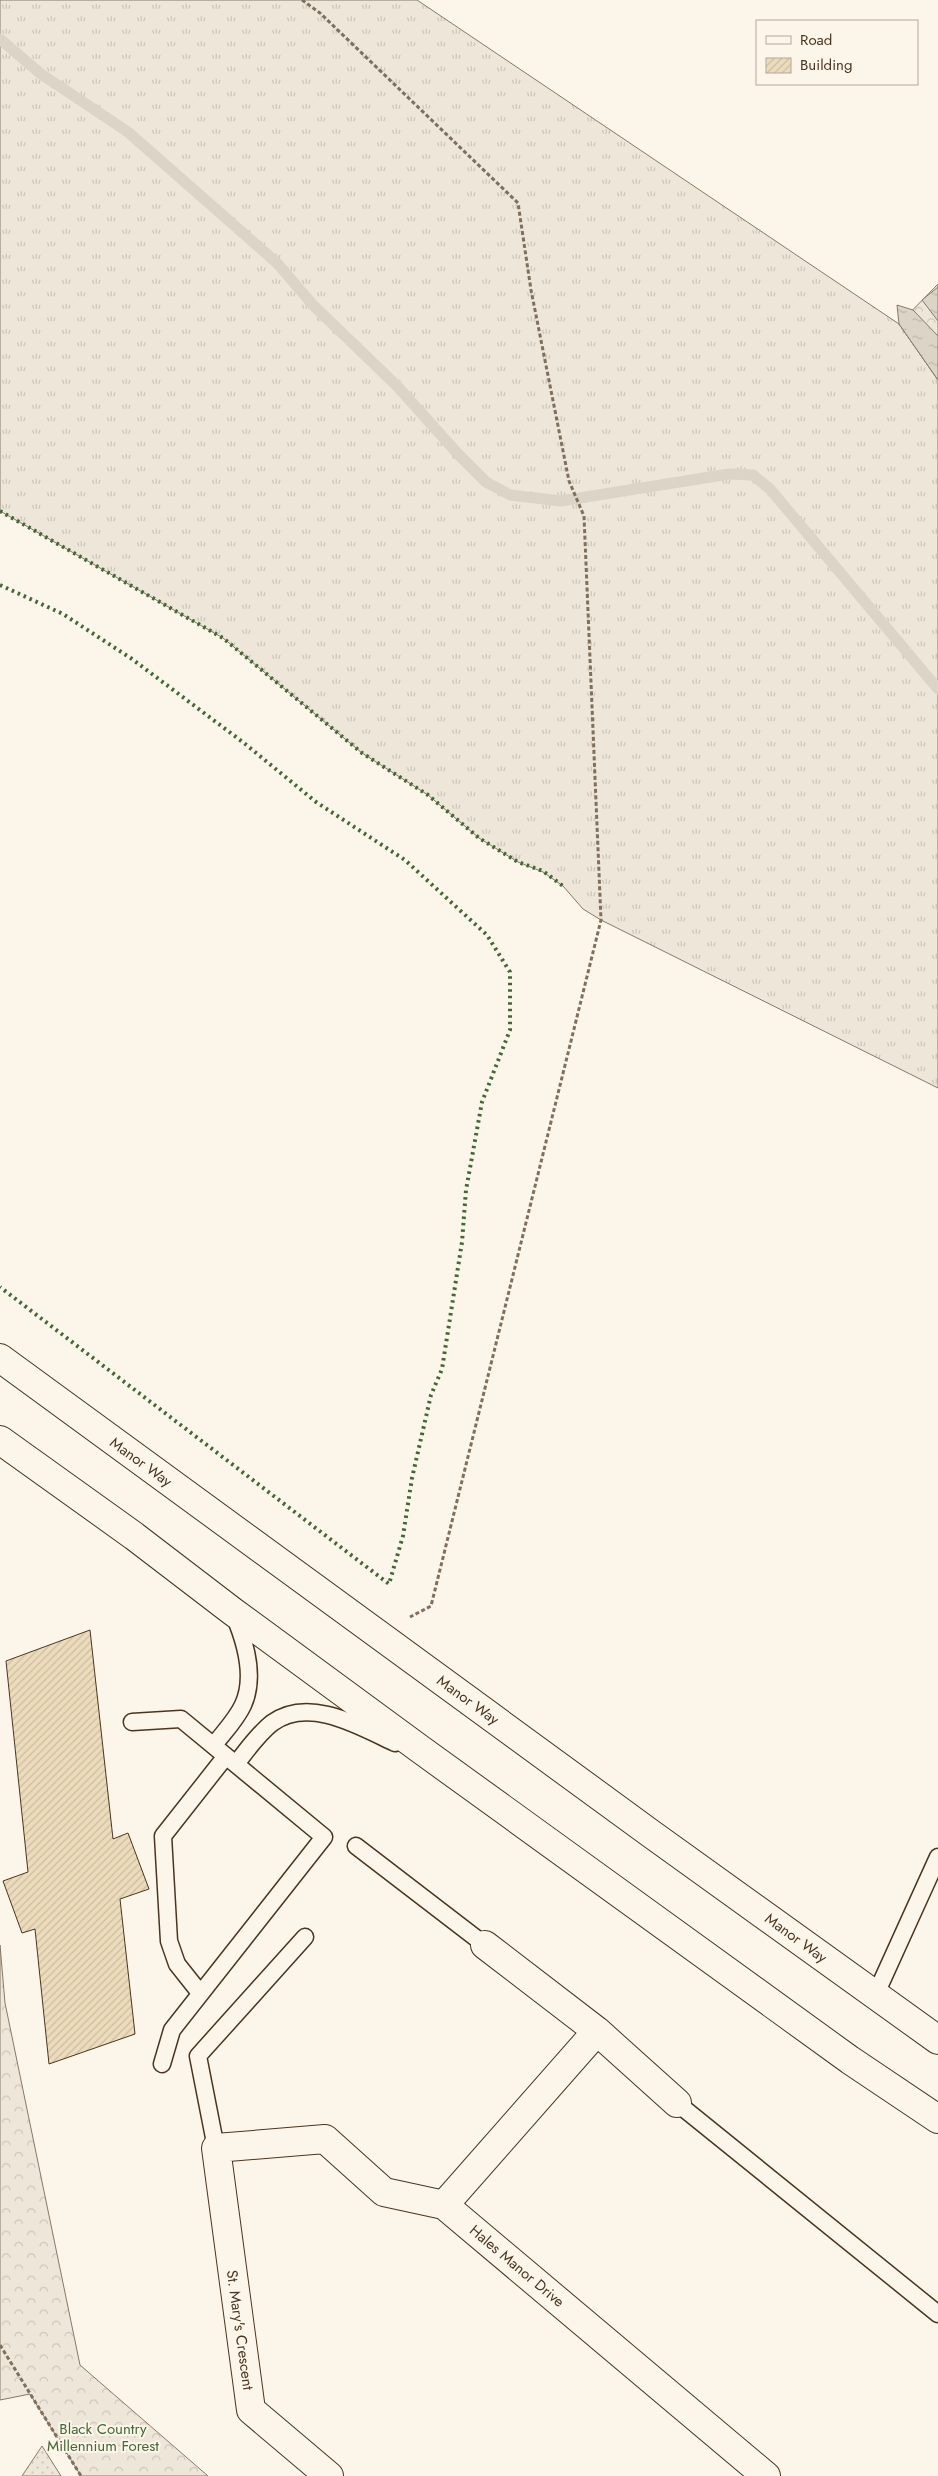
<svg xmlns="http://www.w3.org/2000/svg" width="938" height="2476" font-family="Jost,sans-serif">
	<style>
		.grass { fill: url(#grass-tufts); stroke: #887966 }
		.forest { fill: url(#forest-crowns); stroke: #887966 }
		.park { fill: url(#park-dots); stroke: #887966 }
		.water { fill: url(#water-ripples); stroke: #887966 }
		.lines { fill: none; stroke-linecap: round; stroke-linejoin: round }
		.stream { stroke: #dcd4c6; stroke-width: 11 }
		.building { fill: url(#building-hatch); stroke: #4a3520 }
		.service-casing { stroke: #4a3520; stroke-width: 19 }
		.minor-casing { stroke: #4a3520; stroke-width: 30 }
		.trunk-casing { stroke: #4a3520; stroke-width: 30 }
		.path { stroke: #7f6f5c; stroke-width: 3; stroke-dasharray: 4 2.5; stroke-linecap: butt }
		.service { stroke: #fbf6e9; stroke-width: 16 }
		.minor { stroke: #fbf6e9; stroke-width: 28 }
		.trunk { stroke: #fbf6e9; stroke-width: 28 }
		.hedge { stroke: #436837; stroke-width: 4; stroke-dasharray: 2.5 4; stroke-linecap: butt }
		.labels { text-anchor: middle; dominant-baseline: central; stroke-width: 4; stroke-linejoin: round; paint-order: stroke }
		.street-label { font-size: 15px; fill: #4a3520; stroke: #fbf6e9 }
		.park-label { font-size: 15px; fill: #436837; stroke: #fbf6e9 }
	</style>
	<defs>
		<pattern id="grass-tufts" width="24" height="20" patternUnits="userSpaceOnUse" patternTransform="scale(1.25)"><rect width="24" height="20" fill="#ede6d9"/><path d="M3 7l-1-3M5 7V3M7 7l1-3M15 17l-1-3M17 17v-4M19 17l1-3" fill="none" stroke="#cdc6ba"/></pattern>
		<pattern id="forest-crowns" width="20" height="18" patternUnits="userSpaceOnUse" patternTransform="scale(1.25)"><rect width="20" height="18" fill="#ede6d9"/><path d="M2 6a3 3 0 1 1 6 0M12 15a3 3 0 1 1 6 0" fill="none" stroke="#cdc6ba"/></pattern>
		<pattern id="park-dots" width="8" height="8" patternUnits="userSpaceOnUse" patternTransform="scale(1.25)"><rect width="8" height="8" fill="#ede6d9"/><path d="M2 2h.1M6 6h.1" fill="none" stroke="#cdc6ba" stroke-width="1.8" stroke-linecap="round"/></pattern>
		<pattern id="water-ripples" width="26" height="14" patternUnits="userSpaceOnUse" patternTransform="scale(1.25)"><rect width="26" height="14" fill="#dcd4c6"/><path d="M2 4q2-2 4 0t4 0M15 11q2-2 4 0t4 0" fill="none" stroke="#beb7aa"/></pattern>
		<pattern id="building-hatch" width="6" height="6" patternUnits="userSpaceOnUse" patternTransform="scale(1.25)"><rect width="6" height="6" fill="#ecdcbc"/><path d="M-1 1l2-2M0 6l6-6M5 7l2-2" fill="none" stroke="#ccbda1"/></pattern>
	</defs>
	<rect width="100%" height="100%" fill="#fbf6e9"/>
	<path class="grass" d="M0 0H417L899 324 938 380V1088L601 920 583 909 563 886 543 872 518 862 479 838 428 795 362 753 223 638 0 511Z"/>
	<path class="forest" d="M938 284V380L899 324Z
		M0 1945 5 2003 80 2365 208 2476H81L30 2394 0 2400Z"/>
	<path class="park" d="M42 2446 61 2476H22Z"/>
	<path class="water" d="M938 287V321L922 300Z
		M897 305 913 310 938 336V380L899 324Z"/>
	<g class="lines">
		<path class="stream" d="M0 39 41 74 128 132 277 263 313 305 397 386 459 455 486 482 510 495 561 501 729 474 753 475 770 489 938 689"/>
	</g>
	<path class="building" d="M90 1630 113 1839 128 1833 149 1889 120 1899 135 2034 49 2064 35 1929 22 1933 3 1881 28 1872 6 1661Z"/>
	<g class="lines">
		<defs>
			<path id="service" d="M132 1722 181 1719 324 1837 172 2030 162 2064
				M214 1745C224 1732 236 1720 243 1705 256 1677 245 1641 234 1615
				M236 1764C247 1750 258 1734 272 1723 309 1696 359 1726 395 1743
				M356 1846 485 1945
				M200 1993 177 1964 169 1941 163 1836 226 1756
				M875 1996 938 1857
				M677 2103 938 2314
				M216 2148 198 2056 305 1937"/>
			<path id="minor" d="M485 1945 597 2031
				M677 2103 597 2031 444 2205 766 2476
				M329 2476 251 2410 216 2148 325 2139 384 2192 444 2205"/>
			<path id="trunk" d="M0 1358 650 1833 938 2040
				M0 1440 134 1536 232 1611 420 1749 850 2060 938 2119"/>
		</defs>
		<use href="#service" class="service-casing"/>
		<use href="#minor" class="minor-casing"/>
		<use href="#trunk" class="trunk-casing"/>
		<path class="path" d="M302 0 320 13 518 203 531 290 569 481 584 516 601 920 431 1606 410 1617
			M0 2345 81 2476"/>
		<use href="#service" class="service"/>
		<use href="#minor" class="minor"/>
		<use href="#trunk" class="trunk"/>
		<path class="hedge" d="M0 511 223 638 362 753 428 795 479 838 518 862 543 871 563 886
			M0 585 63 614 132 659 244 743 316 802 405 860 487 935 510 972V1030L482 1102 466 1190 462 1242 442 1369 431 1395 412 1478 403 1536 389 1584 0 1287"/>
	</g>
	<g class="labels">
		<g class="street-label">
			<text transform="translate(141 1462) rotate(36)">Manor Way</text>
			<text transform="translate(468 1700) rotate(36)">Manor Way</text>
			<text transform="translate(796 1938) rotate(36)">Manor Way</text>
			<text transform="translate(517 2266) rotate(40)">Hales Manor Drive</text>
			<text transform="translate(240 2330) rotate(82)">St. Mary's Crescent</text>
		</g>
		<g class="park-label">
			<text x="103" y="2429">Black Country<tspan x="103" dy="17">Millennium Forest</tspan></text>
		</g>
	</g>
	<rect x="756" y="20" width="162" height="65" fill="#fbf6e9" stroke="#b4a999"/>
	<rect x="766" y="36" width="25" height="8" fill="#fbf6e9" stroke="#b4a999"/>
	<text x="800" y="45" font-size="15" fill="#4a3520">Road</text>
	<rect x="766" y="58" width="25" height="15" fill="url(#building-hatch)" stroke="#b4a999"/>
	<text x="800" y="70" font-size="15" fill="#4a3520">Building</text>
</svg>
